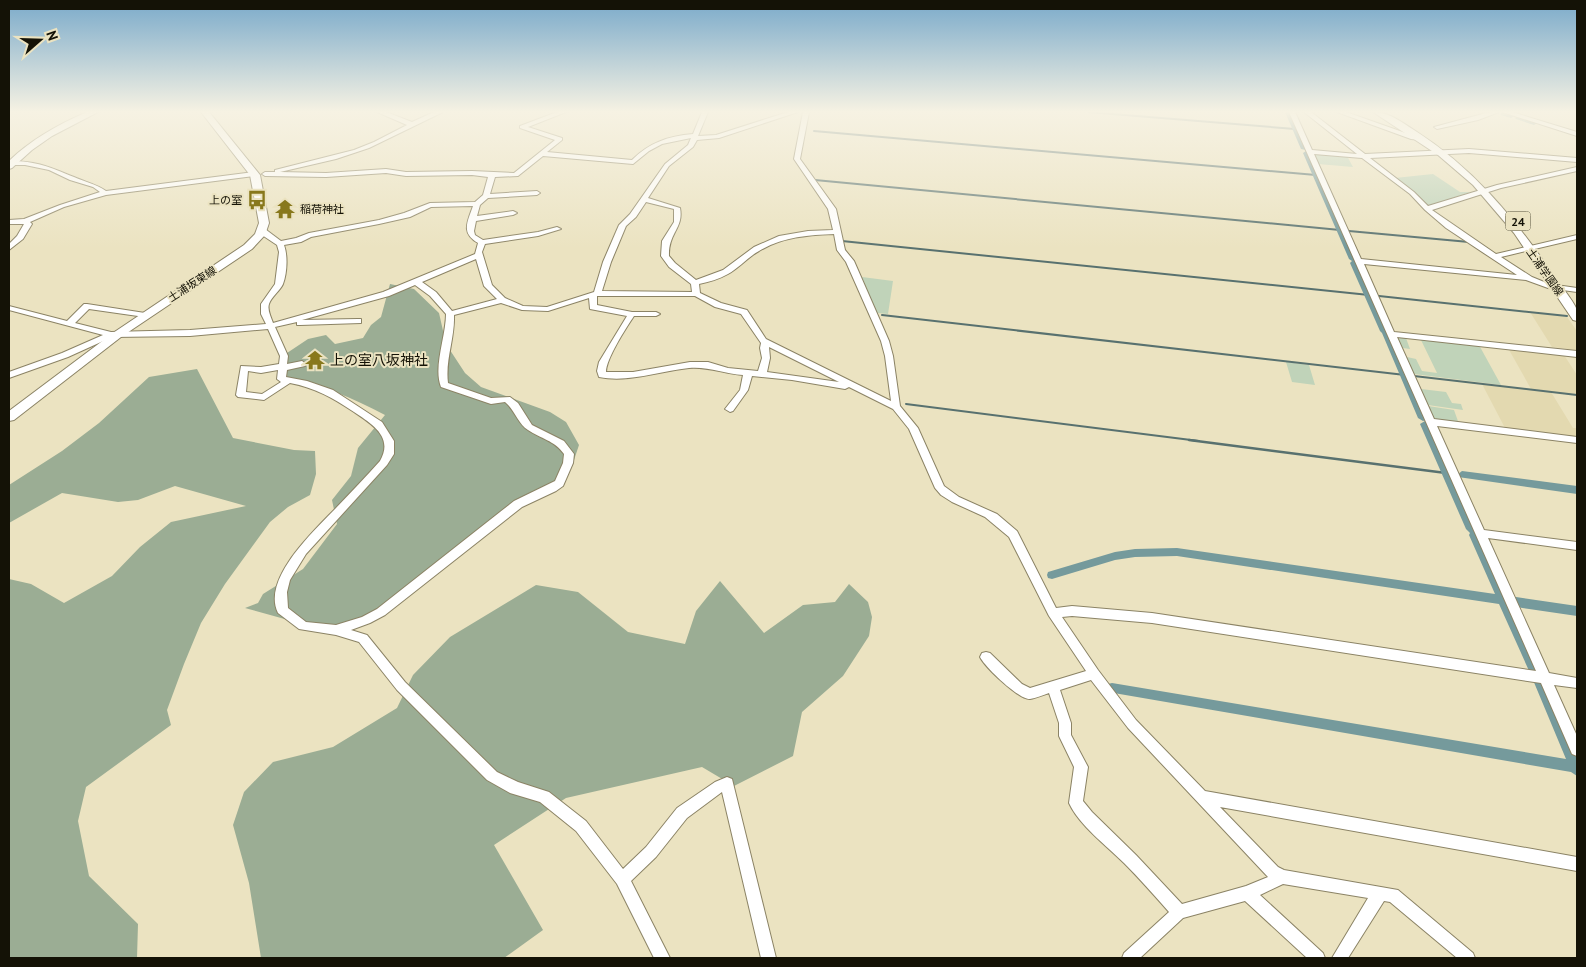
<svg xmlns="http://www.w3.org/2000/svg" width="1586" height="967" font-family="'PT Sans','Noto Sans JP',sans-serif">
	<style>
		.built { fill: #e3d9b0 }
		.green { fill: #c0d3b9 }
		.forest { fill: #9bad94 }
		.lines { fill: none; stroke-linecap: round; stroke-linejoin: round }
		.stream-far1 { stroke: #58716f; stroke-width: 2 }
		.stream { stroke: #58716f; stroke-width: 2.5 }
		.canal { fill: #759a9c; fill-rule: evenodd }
		.minor-casing { stroke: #8b8365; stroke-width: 2 }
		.major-casing { stroke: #8b8365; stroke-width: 2 }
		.minor { fill: #fff; fill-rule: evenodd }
		.major { fill: #fff; fill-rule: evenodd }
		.labels { text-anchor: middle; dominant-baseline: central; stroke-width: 4; stroke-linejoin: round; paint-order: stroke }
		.far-poi-label { font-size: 11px; fill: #141206; stroke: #ebe3c1; text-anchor: end }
		.far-street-label { font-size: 11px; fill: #141206; stroke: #ebe3c1 }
		.shield { fill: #ebe3c1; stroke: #54513e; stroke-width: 1 }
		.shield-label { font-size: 12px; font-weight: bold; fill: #141206 }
		.poi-label { font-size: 14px; fill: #141206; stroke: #ebe3c1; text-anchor: start }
	</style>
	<rect width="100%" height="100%" fill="#ebe3c1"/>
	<path class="built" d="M1530 312 1567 317 1577 331V350L1552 347Z
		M1508 348 1564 355 1577 375V395L1531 389Z
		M1482 384 1551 392 1573 428H1577V437L1505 428Z"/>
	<path class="green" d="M1314 153 1347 156 1353 167 1318 164Z
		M1433 174 1460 192H1471L1428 206 1395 178Z
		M862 277 893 281 888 314 877 313Z
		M1397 336 1479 345 1501 385 1414 374 1407 357 1416 359 1422 371 1437 373 1421 340 1406 338 1410 349 1403 348Z
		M1286 362 1309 365 1315 385 1292 382Z
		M1421 389 1446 392 1452 403 1461 404 1463 410 1428 405Z
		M1428 406 1454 410 1459 424 1434 421Z"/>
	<path class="forest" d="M390 284 414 289 439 313 446 344 465 373 481 387 550 412 566 422 579 445 573 463 560 478 376 611 337 628H317L245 608 258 603 263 594 303 569 337 524 332 500 351 476 358 448 385 415C354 399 321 384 286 378L287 353 308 339 326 335 335 344 363 338 371 325 381 317Z
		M197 369 233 438 294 450 315 451 316 474 310 495 288 507 270 522 225 584 201 623 184 664 167 710 171 725 86 787 78 821 89 876 138 924 137 958H9V579L31 584 64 603 112 576 140 547 171 522 246 506 175 486 138 500 118 502 62 493 9 523V485L62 451 99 423 149 377Z
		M720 581 764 633 803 605 835 602 849 584 868 602 872 617 869 636 843 676 802 712 793 756 734 786 702 767 566 798 494 845 543 930 504 958H261L249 883 233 825 244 792 273 762 333 747 397 708 413 675 450 637 536 585 578 592 628 632 685 644 696 611Z"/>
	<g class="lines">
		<path class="stream-far1" d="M1088 112 1295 129
			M814 131 1316 175
			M815 180 1340 230
			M1349 231 1469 242
			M842 241 1369 295
			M1379 296 1567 316
			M882 315 1405 375
			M1414 376 1577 395
			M906 404 1199 441"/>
		<path class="stream" d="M1189 440 1446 473"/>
		<path class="canal" d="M1285 112H1291L1307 149 1306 150 1301 149Z
			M1503 112 1513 115 1514 116 1511 118 1501 115V113Z
			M1518 116 1536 122 1537 123 1534 125 1516 119 1515 118Z
			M1306 151 1309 153 1357 259 1355 261 1358 263 1388 332 1390 334 1428 418 1426 420 1423 421 1418 418 1382 333 1380 331 1350 263 1352 261 1349 259 1303 153Z
			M1425 421 1430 424 1476 529 1475 531 1479 535 1542 673 1541 675 1545 680 1577 755V776L1571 772 1108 692 1106 688 1108 684 1112 683 1566 759 1533 680 1534 678 1530 673 1499 604 1177 556 1135 557 1115 560 1052 579 1048 578 1047 575 1048 572 1115 552 1135 549 1177 548 1495 594 1469 535 1470 533 1466 529 1420 424Z
			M1462 471 1577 486V494L1458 477 1457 475Z
			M1516 597 1577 606V616L1516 607 1512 605 1510 602 1512 599Z"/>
		<defs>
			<path id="minor" d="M377 112H386L412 122 434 112H443L369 148 336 159 280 172 326 173 386 169 406 172 472 171 514 173 555 140 520 128V126L557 112H566L528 127 562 138V140L547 152 632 160C649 143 668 136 693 134L702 112H708L698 136 716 135 788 112H798L719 138 697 140 693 147 669 166 648 198 680 208C684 228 668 233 669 256L675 263 696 280 723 270 754 247 779 236 808 231 833 230 828 209 794 159 803 112H809L800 159 836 209 845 250 854 261 889 341 893 356 900 406 918 428 944 486 959 497 997 514 1017 531 1056 608 1072 606 1152 613 1536 671 1289 112H1295L1312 150 1357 154 1304 112H1311L1365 154 1469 149 1577 158V162L1469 153 1370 158 1414 192 1428 206 1497 185 1577 167V171L1501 188 1432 210 1496 254 1577 235V239L1501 257 1532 277 1549 284 1577 288V292L1548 288 1526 280 1364 264 1394 332 1577 351V357L1397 337 1434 419 1577 437V443L1437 426 1484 530 1577 542V550L1488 538 1549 673 1577 678V688L1554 685 1577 736V756L1572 754 1541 683 1152 623 1072 616 1062 617 1098 670 1136 720 1205 791 1577 857V871L1220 807 1278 867 1284 870 1398 890 1473 953 1475 958H1457L1390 902 1384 901 1348 958H1332L1368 898 1283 884 1260 895 1323 953 1325 958H1307L1245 901 1183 918 1140 958H1122L1124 953 1169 912C1154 895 1139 878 1124 863 1107 846 1079 825 1069 803L1074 767 1059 736V723L1049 693C1043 695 1036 698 1030 699 1019 700 985 667 980 657L982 653 986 652 990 653 1022 684 1030 688 1086 671 1049 616 1009 537 985 517 952 502 941 495 935 488 909 429 893 409 849 387 845 389 792 380 752 376 748 390 733 411 730 412 725 409 740 390 743 375C725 374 707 366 689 368 659 371 629 383 599 377L597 371 599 362 627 316 590 309 589 298 548 311 522 310 501 303 454 315C455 338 445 360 448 383L491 398 510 397 518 403 532 425 564 441 574 454 573 463 563 486 556 491 522 507 385 615 370 623 351 630 367 635 405 682 497 772 518 782 549 792 586 821 623 869 646 847 677 808 715 782 727 777 732 779 776 958H761L722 792 687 818 656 857 631 881 670 958H654L617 884 576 831 540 802 510 793 487 780 397 690 359 642 336 635 299 629 278 613C261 579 315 530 336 508 351 492 366 477 380 461 394 437 372 424 354 412 333 398 316 388 290 383L264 400 238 397 236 395 241 366 261 367 279 364 280 356 268 329 190 336 112 337 68 357 9 378V372L62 353 103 335 9 310V306L67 321 84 304H87L145 313 149 315 145 317 89 309 75 323 111 332 190 330 266 324 261 314V304L275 284 279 252 277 245 259 233V229H265L281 241 296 238 309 233 379 220 404 213 430 203 475 202 483 195 488 177 472 175 406 176 386 173 326 177 265 176 262 174 265 172H275V170L354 150 374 142 407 125ZM691 138 688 145 665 164 630 214 619 225 603 262 594 292 547 307 523 306 505 298 492 285 482 252 485 244 538 236 561 229 557 227 538 232 483 240 475 235 474 231 476 221 513 215 517 213 513 211 477 216 480 205 488 198 537 195 540 193 537 191 490 194 495 177 518 176 543 156 633 164 649 151 662 144ZM1314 154 1362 158 1410 194 1425 210 1446 228 1517 275 1361 259ZM646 202 674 209V222L662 241 661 256 669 267 691 284 692 292 602 291 611 262 626 226 636 217ZM473 206C467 223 461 233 478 243L475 254 383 292 273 323C271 317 267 310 269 304 271 297 280 291 283 284 287 273 288 256 284 245L301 242 311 237 379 224 410 217 431 207ZM834 234 837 250 846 262 881 341 885 356 891 401 766 339 747 310 721 303 700 293 699 284C709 282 719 279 728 274 739 268 748 257 759 251 782 237 808 235 834 234ZM476 259 484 286 497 299 452 311 436 292 422 282ZM415 285 430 296 446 314C446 336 433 367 441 387L491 404 505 402C515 410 518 424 528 430 541 439 554 440 564 454L563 463 555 481 514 501 377 609 362 617 336 625 306 622 288 608 287 592 290 580 306 554 387 465 394 454V441L382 422 333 390 307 381 286 377 287 370 305 366 306 364 302 361 287 364 288 356 275 327 297 322V325H300L361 323V319H358L302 320 389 296ZM597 296H695L715 307 741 314 761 343 760 348 762 358 758 371 728 368 708 362H690L633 372H606C606 359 626 328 634 316H656L660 314 656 312H632L597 305ZM769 347 839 382 767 372 770 358ZM278 370 277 379 281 382 262 394 246 392 248 371 261 373ZM1091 680 1128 728 1268 877 1246 886 1182 904 1136 855 1092 812 1083 801 1088 767 1071 735V723L1060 690Z
				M1337 112H1346L1414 136H1421L1424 138 1421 140 1411 139Z
				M1490 112H1499L1478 120 1437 129 1434 127Z
				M1502 112H1512L1577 132V136Z
				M9 161C37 161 49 167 74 177 85 182 96 184 106 191L254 172 257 174 254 176 106 195 64 207 30 222 32 224 23 239 9 250V244L17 236 24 224H9V220L24 219 60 205 100 192 93 187 70 180 49 170 25 165H9Z"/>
			<path id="major" d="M87 112H98L52 136 32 150 12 168 9 169V161C32 139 57 125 87 112Z
				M201 112H209L260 175 269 223 265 235 252 249 121 337 14 420 9 421V411L113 333 244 245 255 234 259 223 250 175Z
				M1373 112C1389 112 1401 122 1414 130 1472 167 1513 216 1551 272 1557 281 1574 301 1577 310 1578 313 1577 318 1577 321L1573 320 1514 233 1473 185 1438 155Z"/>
		</defs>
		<use href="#minor" class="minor-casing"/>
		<use href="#major" class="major-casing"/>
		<use href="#minor" class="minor"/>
		<use href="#major" class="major"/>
	</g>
	<linearGradient id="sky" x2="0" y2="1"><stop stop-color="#7aaaca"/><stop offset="0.45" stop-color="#f6f2e3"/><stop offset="1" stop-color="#f6f2e3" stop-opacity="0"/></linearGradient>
	<rect width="1586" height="248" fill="url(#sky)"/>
	<defs>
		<symbol id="bus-bare" viewBox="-9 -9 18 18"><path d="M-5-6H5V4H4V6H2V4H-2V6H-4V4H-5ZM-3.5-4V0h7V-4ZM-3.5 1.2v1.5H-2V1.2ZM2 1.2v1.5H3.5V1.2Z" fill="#88781c" stroke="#ebe3c1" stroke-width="2.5" paint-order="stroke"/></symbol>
		<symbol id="temple-bare" viewBox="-9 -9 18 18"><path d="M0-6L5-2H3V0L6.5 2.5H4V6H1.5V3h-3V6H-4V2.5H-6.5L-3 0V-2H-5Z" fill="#88781c" stroke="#ebe3c1" stroke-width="2.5" paint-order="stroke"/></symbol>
	</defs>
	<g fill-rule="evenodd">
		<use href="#bus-bare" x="243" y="186" width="28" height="28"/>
		<use href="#temple-bare" x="271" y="195" width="28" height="28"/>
		<use href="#temple-bare" x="301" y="346" width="28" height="28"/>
	</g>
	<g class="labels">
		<g class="far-poi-label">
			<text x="242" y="200">上の室</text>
			<text x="300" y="209" text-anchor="start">稲荷神社</text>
		</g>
		<g class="far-street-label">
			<text transform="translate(1545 272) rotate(55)">土浦学園線</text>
			<text transform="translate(192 284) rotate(-33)">土浦坂東線</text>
		</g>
		<rect class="shield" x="1505.5" y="211.5" width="25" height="19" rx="4"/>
		<g class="shield-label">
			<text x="1518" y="221">24</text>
		</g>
		<g class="poi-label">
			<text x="330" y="360">上の室八坂神社</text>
		</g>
	</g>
	<rect width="1586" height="967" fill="none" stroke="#141206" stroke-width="20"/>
	<g transform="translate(40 40) rotate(70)" stroke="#ebe3c1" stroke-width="4" paint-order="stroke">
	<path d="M0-4L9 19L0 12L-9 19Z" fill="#141206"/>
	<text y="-8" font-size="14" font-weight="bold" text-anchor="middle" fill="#141206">N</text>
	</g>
</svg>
